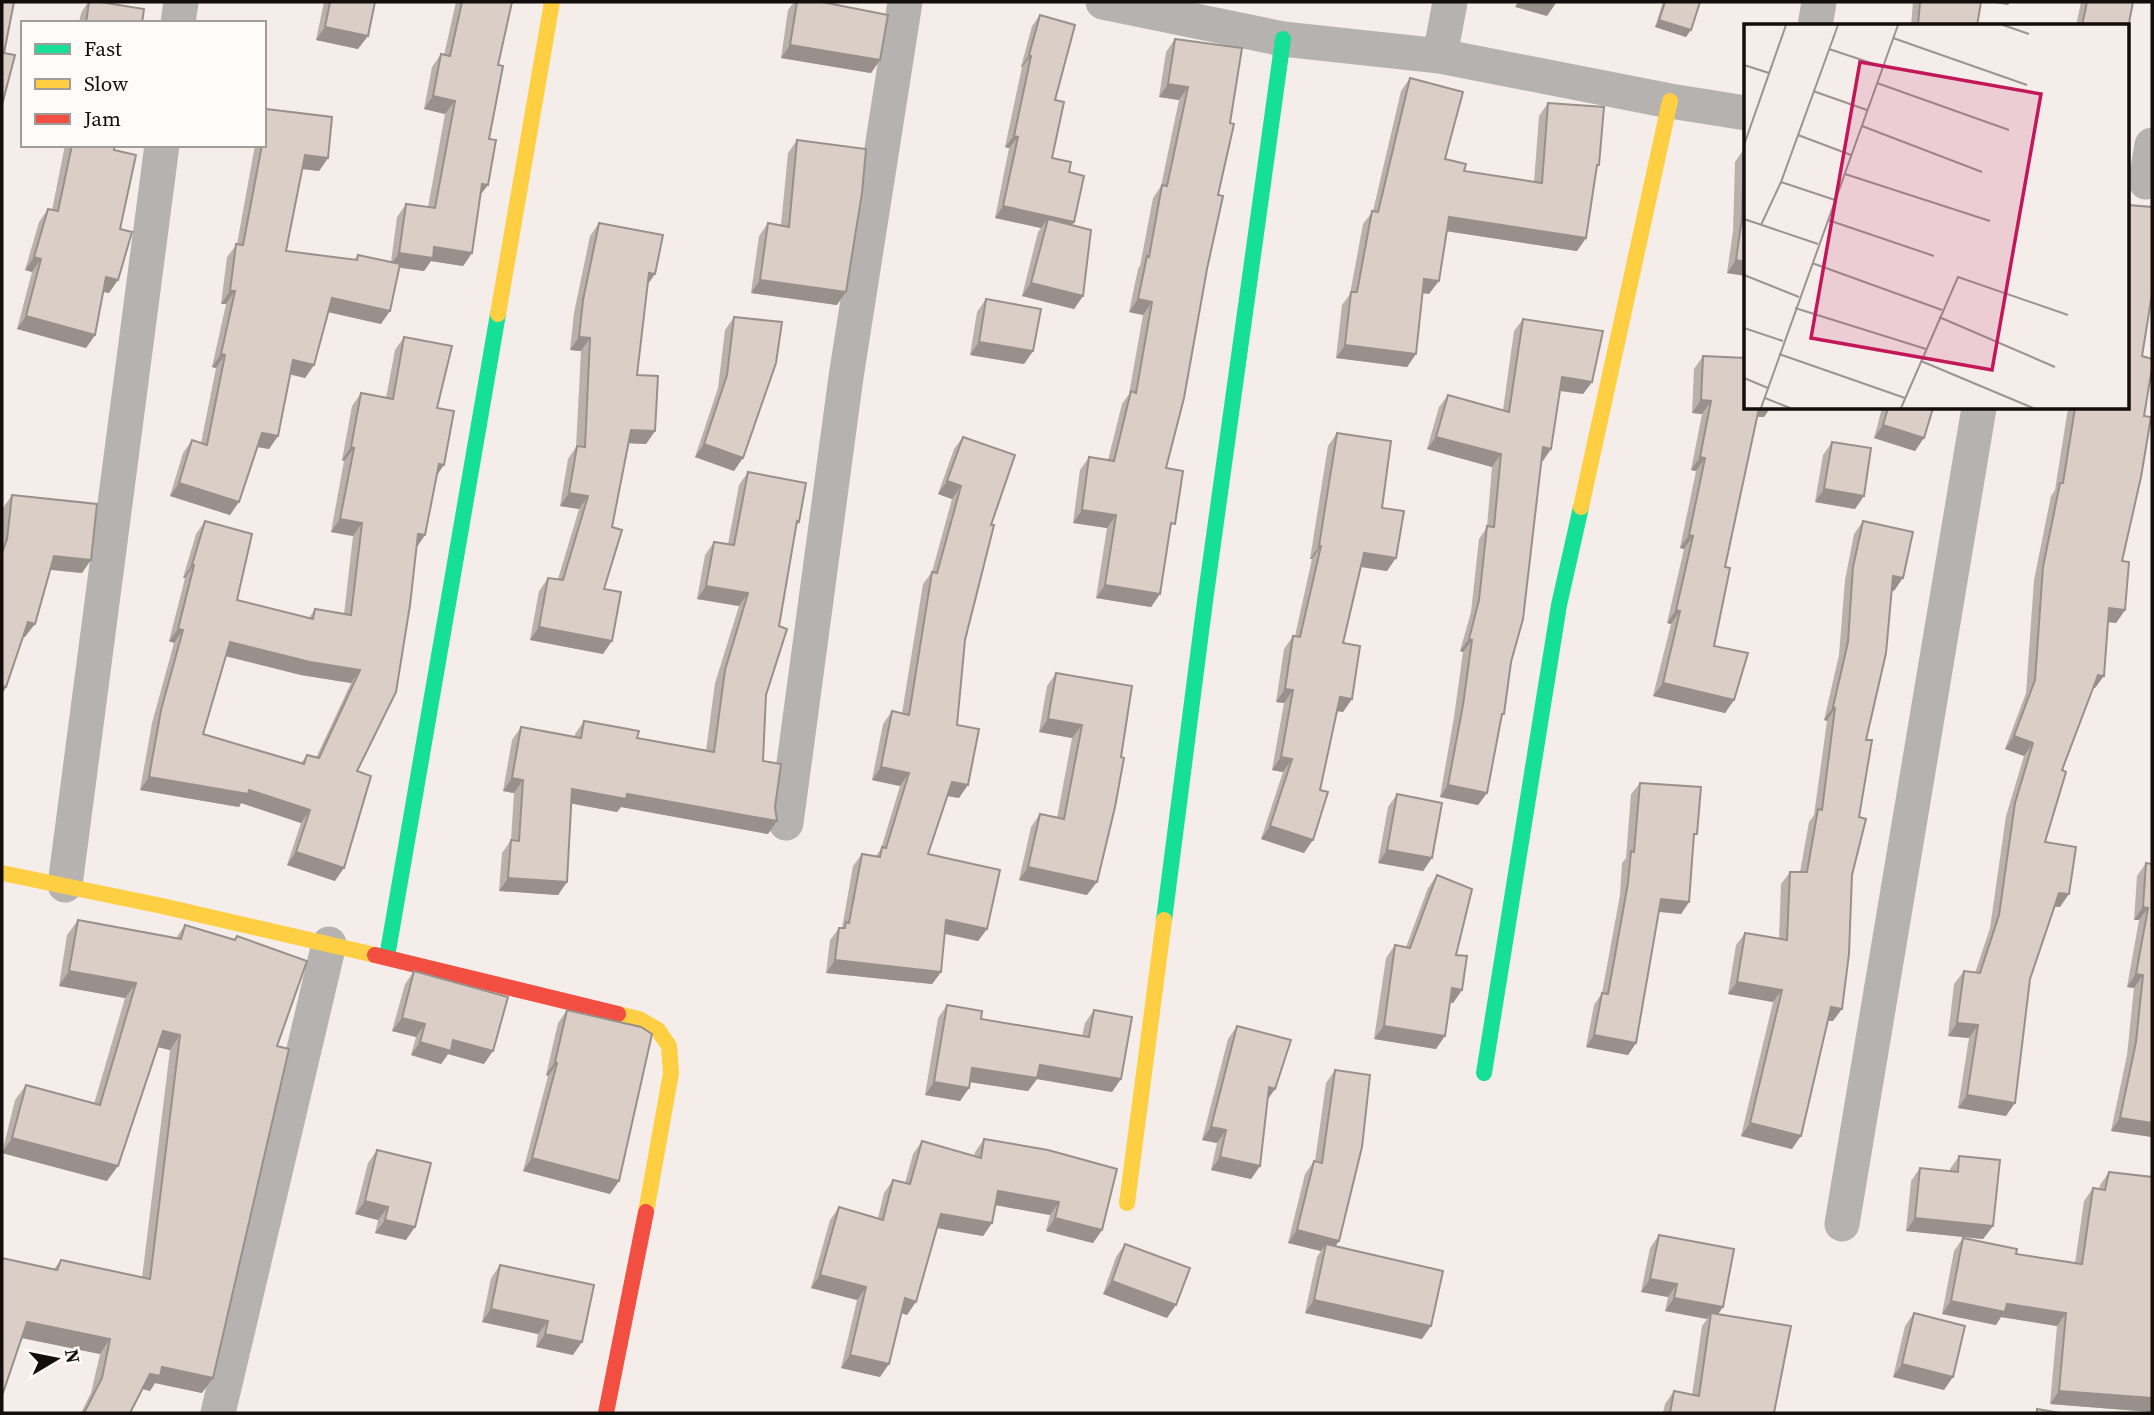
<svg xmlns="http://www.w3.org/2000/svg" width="2154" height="1415" font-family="'Source Serif 4',serif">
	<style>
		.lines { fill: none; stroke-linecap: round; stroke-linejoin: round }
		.street { stroke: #b5b2b0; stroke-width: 35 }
		.fast { stroke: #16e098; stroke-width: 16 }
		.slow { stroke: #ffcf43; stroke-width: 16 }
		.jam { stroke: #f24e42; stroke-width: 16 }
		.wall { fill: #bbb1ab; fill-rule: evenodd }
		.shaded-wall { fill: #99908b }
		.building { fill: #dacec7; stroke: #99908b; stroke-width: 2; fill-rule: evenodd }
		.inset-road { fill: none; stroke: #9b9490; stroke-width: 2 }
		.view { fill: #c2185b; fill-opacity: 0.15; stroke: #c2185b; stroke-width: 3.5 }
		.inset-edge { fill: none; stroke: #130e0b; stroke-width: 3.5 }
	</style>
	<rect width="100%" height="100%" fill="#f5ede9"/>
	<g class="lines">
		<path class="street" d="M1103 2 1283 39 1440 56 1670 101 1746 113
			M178 23 181 2
			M1815 26 1819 2
			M1440 56 1450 2
			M2146 182 2152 145
			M786 823 846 377 905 2
			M65 885 162 145
			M1842 1224 1979 408
			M218 1413 329 944"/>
		<path class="fast" d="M1164 920 1205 601 1283 39
			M387 957 498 314
			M1484 1073 1559 605 1581 507"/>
		<path class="slow" d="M498 314 552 2
			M1581 507 1670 101
			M2 873 162 906 375 955
			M618 1014 639 1019 658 1030 669 1046 671 1073 646 1212
			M1127 1203 1164 920"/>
		<path class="jam" d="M375 955 618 1014
			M606 1413 646 1212"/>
	</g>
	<path class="wall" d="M88 2H100L142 23H79L81 13Z
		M324 2H375L358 49 316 40Z
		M456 2H512L498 65 489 139 472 253 463 266 431 261 424 271 400 268 381 324 329 312 314 365 305 378 290 374 278 436 269 449 257 447 230 515 170 496 183 453 192 440 201 443 216 368 212 367 226 304H221L227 257 237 244 255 145H264V112L266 109 328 158 319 171 302 169 286 251 354 260 358 255 391 262 397 217 406 204 428 207 445 114 424 109 432 67 441 54 444 55Z
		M794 2H822L880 60 871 73 781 58 788 10Z
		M1663 2H1700L1686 37 1655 27Z
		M1913 2H1981L1977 26H1911Z
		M2081 2H2133L2128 26H2076Z
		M1040 15 1055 100 1052 158 1069 172 1074 222 1072 225 1083 296 1074 309 1022 296 1038 232 1041 228 995 218 1009 148 1005 147 1022 67H1021L1032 26Z
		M1175 39 1218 195 1207 269 1166 468 1170 531 1160 594 1151 607 1096 598 1107 528 1073 523 1080 470 1089 457 1108 460 1122 404 1129 394 1143 315 1129 312 1138 269 1140 266 1153 198 1161 186 1179 100 1159 97 1166 52Z
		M1410 78 1445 159 1464 171 1534 182 1539 116 1548 103 1596 169 1586 238 1577 251 1446 231 1429 294 1423 293 1416 354 1407 367 1336 358 1342 305 1350 294 1363 224 1373 211 1401 91Z
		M797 140 837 305 751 293 759 236 768 223 781 225 788 153Z
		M65 145H114V150L120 229 109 293 103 292 95 335 86 348 17 329 32 272 25 270 39 222 48 209 52 210Z
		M1744 149H1746V276L1727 273 1733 231 1735 162Z
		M599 223 647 285 637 375 655 431 646 444 629 443 612 527 604 589 603 654 530 640 539 591 548 578 558 579 579 509 560 506 568 459 576 447 581 351 570 350 574 313 590 236Z
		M986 299 1033 351 1024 364 970 355 977 312Z
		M734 317V471L695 457 718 388 725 330Z
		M1523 319 1592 382 1583 394 1560 391 1543 461H1541L1504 714 1501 717 1487 793 1478 805 1440 797 1454 717 1463 652 1460 651 1471 612 1479 539 1487 527 1492 467 1427 449 1439 407 1448 395 1503 410 1514 331Z
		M404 337 437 408V475L425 535 417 547 357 771 335 881 287 865 301 823 241 803 239 807 140 790 152 723 174 643 169 641 185 578H183L196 534 205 521 237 600 309 618 315 609 344 614 353 536 331 532 344 461 342 460 352 406 361 393 386 398 395 350ZM226 656 301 675 351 683 316 758 307 755 301 763 203 734Z
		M1703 356 1746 408H1770L1764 417H1757L1725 567 1714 646 1734 700 1725 713 1653 696 1671 624 1667 623 1684 549 1680 548 1696 471 1691 470 1702 414 1692 413 1694 369Z
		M2142 356 2144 416 2122 561 2125 610 2116 623 2108 622 2095 688H2093L2062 770 2045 842 2060 907H2054L2030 979 2006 1116 1958 1108 1969 1038 1948 1036 1954 984 1964 971 1975 973 1990 928 2006 816 2024 756 2005 749 2026 693 2034 580 2051 496 2055 490 2068 408H2128Z
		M1882 408H1933L1915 451 1874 438Z
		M1337 433 1382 508 1387 571 1361 567 1343 643 1352 699 1343 712 1337 711 1304 853 1261 839 1283 772 1272 770 1284 703 1276 702 1284 649 1293 636H1295L1312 559H1310L1328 446Z
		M963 437 991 525 965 640 957 725 959 798 947 796 928 854 987 929 978 941 945 934 941 972 932 984 826 973 830 940 839 928H842L853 866 862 854 876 856 881 849 900 786 872 780 883 724 892 711 902 713 923 584 932 572 952 499 938 494 954 449Z
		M1832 442 1855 509 1815 502 1823 455Z
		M748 472 799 522 796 526 766 695 763 761 768 834 621 807 617 812 571 803 567 882 558 895 499 891 502 853 511 840 514 793 503 791 512 740 521 727 575 737V734L584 721 637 738 706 751 715 683 739 606 697 599 705 555 714 542 728 544 739 485Z
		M12 495 82 573 50 570 25 637H23L6 687 2 694V517L3 508Z
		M1863 521 1894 591 1892 590 1866 740 1859 817 1833 1021H1828L1792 1149 1741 1136 1773 1002 1728 994 1736 945 1745 933 1779 939 1781 884 1790 872H1800L1809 822 1814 815 1827 721 1824 720 1839 655 1845 580 1854 534Z
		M1056 673 1132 686 1087 895 1019 880 1031 827 1040 814 1057 818 1072 738 1039 732 1047 686Z
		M1640 783 1694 837 1689 902 1681 914 1659 912 1636 1043 1628 1055 1586 1047 1594 1005 1602 993 1620 895 1622 863 1626 858 1631 794Z
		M1397 794 1432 858 1423 871 1378 863 1388 807Z
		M2146 863 2152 864V1137L2111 1131 2127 1055 2134 988 2127 987 2139 920H2134L2137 876Z
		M1437 875 1456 955 1462 990 1453 1003 1450 1002 1436 1049 1374 1039 1386 958 1395 945 1406 947 1428 888Z
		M78 920 176 938 185 925 234 940 237 936 277 1046 202 1393 155 1383 150 1391 142 1389 130 1413H81L91 1393 100 1354 22 1338 2 1258 54 1269 61 1260 142 1278 170 1050 158 1047 107 1181 2 1153 15 1100 26 1085 94 1104 125 998 59 986 67 935Z
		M414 971 484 1064 448 1054 441 1064 411 1055 416 1037 392 1031 405 984Z
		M947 1005 981 1019 1082 1036 1085 1023 1094 1010 1112 1092 1037 1079 1028 1091 970 1082 969 1088 960 1101 925 1095 938 1018Z
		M567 1010 619 1181 610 1194 523 1171 548 1076 546 1075 558 1023Z
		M1237 1026 1260 1166 1251 1179 1211 1170 1217 1143 1202 1140 1228 1039Z
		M1335 1070 1339 1241 1335 1246 1422 1339 1305 1313 1317 1257 1321 1251 1288 1243 1305 1174 1314 1161H1315L1326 1083Z
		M984 1139 1102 1230 1093 1243 1046 1231 1050 1215 995 1205 992 1223 983 1236 937 1228 907 1315 901 1313 880 1377 841 1368 857 1300 811 1288 830 1220 839 1207 878 1218 884 1193 893 1180 905 1183 913 1154 922 1141 974 1156 975 1152Z
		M377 1150 406 1240 375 1233 378 1220 355 1214 368 1163Z
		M1959 1156 1993 1226 1983 1239 1906 1231 1911 1181 1920 1168 1950 1171V1169Z
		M2109 1172 2152 1177V1412L2050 1404 2057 1326 2001 1317 1996 1325 1942 1314 1954 1251 1963 1238 2016 1254 2075 1263 2084 1201 2093 1188 2099 1189 2100 1185Z
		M1659 1235 1723 1307 1718 1314 1774 1413H1663L1665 1404 1674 1391 1692 1395 1702 1326 1707 1319 1665 1311 1668 1297 1641 1292 1650 1248Z
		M1125 1244 1167 1318 1103 1294 1116 1257Z
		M500 1265 573 1355 536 1347 538 1334 482 1322 491 1278Z
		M1914 1313 1944 1390 1893 1377 1905 1326Z"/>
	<path class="shaded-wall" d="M1518 2H1552L1556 3 1547 16 1515 7Z
		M1987 2H2010L2008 5Z
		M1659 20 1691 30 1686 37 1655 27Z
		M325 27 368 36 358 49 316 40Z
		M790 45 880 60 871 73 781 58Z
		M1029 55 1031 56 1022 67H1021Z
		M1168 84 1188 87 1179 100 1159 97Z
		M433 96 455 101 445 114 424 109Z
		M1014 136 1018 137 1009 148 1005 147Z
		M305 155 328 158 319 171 296 168Z
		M482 184 488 185 478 198Z
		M1003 206 1074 222 1066 234 1048 219 1041 228 995 218Z
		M1449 217 1586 238 1577 251 1439 230Z
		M434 247 472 253 463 266 431 261 424 271 390 266 399 253Z
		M34 257 41 259 32 272 25 270Z
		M1736 260 1746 262V276L1727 273Z
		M649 273 655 274 646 287Z
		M106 277 118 280 109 293 97 290Z
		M1424 279 1439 281 1429 294 1415 292Z
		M760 280 846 292 837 305 751 293Z
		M1031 283 1083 296 1074 309 1022 296Z
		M230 291H235L226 304H221Z
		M332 298 390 311 381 324 323 311Z
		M1138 299 1152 302 1143 315 1129 312Z
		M26 316 95 335 86 348 17 329Z
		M579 337 590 338 581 351 570 350Z
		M979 342 1033 351 1024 364 970 355Z
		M1345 345 1416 354 1407 367 1336 358Z
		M221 354 225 355 216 368 212 367Z
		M293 360 314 365 305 378 284 373Z
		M1562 377 1592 382 1583 394 1554 390Z
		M1701 400 1711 401 1702 414 1692 413Z
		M1757 408H1770L1764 417 1751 416Z
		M1883 425 1924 438 1915 451 1874 438Z
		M631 430 655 431 646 444 622 443Z
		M262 433 278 436 269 449 253 446Z
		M1436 437 1501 454 1492 467 1427 449Z
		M704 444 743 458 734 471 695 457Z
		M351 447 354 448 344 461 342 460Z
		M1543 447 1551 449 1543 461 1534 460Z
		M1700 457 1705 458 1696 471 1691 470Z
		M439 464 444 465 435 478Z
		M947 481 961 486 952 499 938 494Z
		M179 483 239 502 230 515 170 496Z
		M1824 489 1864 496 1855 509 1815 502Z
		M569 493 588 496 579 509 560 506Z
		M1082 510 1116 515 1107 528 1073 523Z
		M340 519 362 523 353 536 331 532Z
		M418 534 425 535 416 548Z
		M1689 535 1693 536 1684 549 1680 548Z
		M1319 546H1321L1312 559H1310Z
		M1364 553 1396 558 1387 571 1355 566Z
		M54 556 91 560 82 573 45 569Z
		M192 565H194L185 578H183Z
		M1893 576 1903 578 1894 591 1884 588Z
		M1105 585 1160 594 1151 607 1096 598Z
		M706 586 748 593 739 606 697 599Z
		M2109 608 2125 610 2116 623 2100 621Z
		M1676 610 1680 611 1671 624 1667 623Z
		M28 622 35 624 25 637 19 635Z
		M539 627 612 641 603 654 530 640Z
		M178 629 183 630 174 643 169 641Z
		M1469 639 1472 640 1463 652 1460 651Z
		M230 642 360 670 351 683 301 675 221 655Z
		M2098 675 2104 676 2095 688H2089Z
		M1663 683 1734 700 1725 713 1653 696Z
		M2 686 6 687 2 694Z
		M1285 689 1293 690 1284 703 1276 702Z
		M1340 697 1352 699 1343 712 1331 710Z
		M1833 707 1835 708 1827 721 1824 720Z
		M1048 719 1082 725 1072 738 1039 732Z
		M2014 736 2033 743 2024 756 2005 749Z
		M1281 757 1292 759 1283 772 1272 770Z
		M881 767 909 773 900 786 872 780Z
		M149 777 249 790 310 810 301 823 241 803 239 807 140 790Z
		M512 778 523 780 514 793 503 791Z
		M952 782 968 785 959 798 943 795Z
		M1448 785 1487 793 1478 805 1440 797Z
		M572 789 627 794 777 821 768 834 621 807 617 812 563 802Z
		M1270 826 1313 840 1304 853 1261 839Z
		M1387 850 1432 858 1423 871 1378 863Z
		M296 852 344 868 335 881 287 865Z
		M1028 867 1097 882 1087 895 1019 880Z
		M508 878 567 882 558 895 499 891Z
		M2059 893 2069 894 2060 907 2050 906Z
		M1661 899 1689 902 1681 914 1653 911Z
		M2143 907 2148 908 2139 920H2134Z
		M946 920 987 929 978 941 937 932Z
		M835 960 941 972 932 984 826 973Z
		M69 971 136 983 125 998 59 986Z
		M2136 974 2143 975 2134 988 2127 987Z
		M1737 982 1782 990 1773 1002 1728 994Z
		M1452 988 1462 990 1453 1003 1443 1001Z
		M1831 1007 1842 1009 1833 1021 1823 1020Z
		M402 1018 425 1024 416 1037 392 1031Z
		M1957 1023 1978 1025 1969 1038 1948 1036Z
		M1384 1026 1445 1036 1436 1049 1374 1039Z
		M163 1031 180 1035 170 1050 153 1046Z
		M1594 1035 1636 1043 1628 1055 1586 1047Z
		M453 1040 493 1051 484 1064 448 1054 441 1064 411 1055 420 1042Z
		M555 1062 557 1063 548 1076 546 1075Z
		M1040 1065 1121 1079 1112 1092 1037 1079 1028 1091 963 1081 972 1068Z
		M934 1082 969 1088 960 1101 925 1095Z
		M1269 1087 1275 1089 1266 1102Z
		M1967 1095 2015 1103 2006 1116 1958 1108Z
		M2120 1118 2152 1123V1137L2111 1131Z
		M1750 1123 1801 1136 1792 1149 1741 1136Z
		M1211 1127 1226 1130 1217 1143 1202 1140Z
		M12 1138 118 1166 107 1181 2 1153Z
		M1220 1157 1260 1166 1251 1179 1211 1170Z
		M532 1158 619 1181 610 1194 523 1171Z
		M998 1191 1059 1202 1050 1215 989 1204Z
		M365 1201 388 1207 378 1220 355 1214Z
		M941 1214 992 1223 983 1236 932 1227Z
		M1055 1218 1102 1230 1093 1243 1046 1231Z
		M1915 1218 1993 1226 1983 1239 1906 1231Z
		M385 1220 415 1227 406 1240 375 1233Z
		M1297 1230 1339 1241 1330 1254 1326 1244 1321 1251 1288 1243Z
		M820 1275 866 1287 857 1300 811 1288Z
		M1650 1279 1677 1284 1668 1297 1641 1292Z
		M1112 1281 1176 1305 1167 1318 1103 1294Z
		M905 1298 916 1302 907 1315 895 1311Z
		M1674 1298 1723 1307 1714 1320 1711 1313 1707 1319 1665 1311Z
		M1314 1300 1431 1326 1422 1339 1305 1313Z
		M1951 1301 2007 1304 2066 1313 2057 1326 2001 1317 1996 1325 1942 1314Z
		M491 1309 548 1321 538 1334 482 1322Z
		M27 1322 110 1339 100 1354 17 1337Z
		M545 1334 582 1342 573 1355 536 1347Z
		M850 1355 889 1364 880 1377 841 1368Z
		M1902 1364 1953 1377 1944 1390 1893 1377Z
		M162 1367 213 1378 202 1393 155 1383 150 1391 140 1388 150 1374Z
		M2059 1391 2152 1398V1412L2050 1404Z"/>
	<path class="building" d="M2 2H14L4 53 15 55 2 105Z
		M89 2H100L144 9 142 23H86Z
		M330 2H375L368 36 325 27Z
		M462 2H512L498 65 503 66 489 139 496 140 488 185 482 184 472 253 434 247 433 258 399 253 406 204 435 208 455 101 433 96 441 54 450 56Z
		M797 2H822L888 15 880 60 790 45Z
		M1665 2H1700L1691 30 1659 20Z
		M1920 2H1981L1977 26H1918Z
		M2087 2H2133L2128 28V26H2082Z
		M1040 15 1075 25 1055 100 1064 102 1052 158 1071 162 1069 172 1084 176 1074 222 1003 206 1018 137 1014 136 1031 56 1029 55Z
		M1175 39 1242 48 1230 123 1234 124 1218 195 1223 196 1207 269 1184 398 1166 468 1183 471 1175 524 1171 523 1160 594 1105 585 1116 515 1082 510 1089 457 1114 461 1131 391 1136 393 1152 302 1138 299 1147 256 1149 257 1162 185 1167 186 1188 87 1168 84Z
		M1410 78 1463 92 1445 159 1466 164 1464 171 1542 183 1548 103 1604 107 1599 165H1597L1586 238 1449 217 1439 281 1424 279 1416 354 1345 345 1351 292H1357L1372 211 1378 212Z
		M266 109 332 117 328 158 305 155 286 251 357 260 358 255 400 264 390 311 332 298 314 365 293 360 278 436 262 433 239 502 179 483 192 440 207 445 225 355 221 354 235 291H230L236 244 243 245 262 145H264V127Z
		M797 140 866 149 862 193 846 292 760 280 768 223 789 227Z
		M72 145H114V150L136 155 120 229 132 232 118 280 106 277 95 335 26 316 41 259 34 257 48 209 58 211Z
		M1744 149H1746V262L1736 260 1742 218Z
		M2128 205 2152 207V294L2142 356 2152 359V368L2144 416 2151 417 2141 477 2122 561 2129 562 2125 610 2109 608 2104 676 2098 675 2062 770 2066 772 2045 842 2076 847 2069 894 2059 893 2030 979 2015 1103 1967 1095 1978 1025 1957 1023 1964 971 1980 973 1999 915 2015 803 2033 743 2014 736 2035 680 2043 567 2060 483H2063L2075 408H2128Z
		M1048 219 1091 230 1083 296 1031 283Z
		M599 223 663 235 655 274 649 273 637 375 658 376 655 431 631 430 612 527 622 530 604 589 621 592 612 641 539 627 548 578 563 580 588 496 569 493 577 446 585 447 590 338 579 337 583 300Z
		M986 299 1041 309 1033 351 979 342Z
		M734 317 782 322 776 363 743 458 704 444 727 375Z
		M1523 319 1603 331 1592 382 1562 377 1551 449 1543 447 1523 619 1511 662 1504 714H1502L1487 793 1448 785 1463 705 1472 640 1469 639 1479 600 1487 526 1494 527 1501 454 1436 437 1448 395 1509 412Z
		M404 337 452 346 437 408 454 411 444 465 439 464 425 535 418 534 410 605 396 692 357 771 371 776 344 868 296 852 310 810 249 790 248 794 149 777 161 710 183 630 178 629 194 565H192L205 521 252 534 237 600 313 619 315 609 351 615 362 523 340 519 354 448 351 447 361 393 393 399ZM230 642 310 662 360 670 319 758 307 755 304 764 203 734Z
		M1703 356 1746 358V408H1759L1725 567 1730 568 1714 646 1748 653 1734 700 1663 683 1680 611 1676 610 1693 536 1689 535 1705 458 1700 457 1711 401 1701 400Z
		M1888 408H1933L1924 438 1883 425Z
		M1337 433 1391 441 1382 508 1404 511 1396 558 1364 553 1343 643 1360 646 1352 699 1340 697 1320 790 1328 792 1313 840 1270 826 1292 759 1281 757 1293 690 1285 689 1293 636 1300 637 1321 546H1319Z
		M963 437 1015 455 991 525H994L965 640 957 725 979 729 968 785 952 782 928 854 1000 870 987 929 946 920 941 972 835 960 839 928H845L846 922 849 923 862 854 880 857 882 847 886 848 909 773 881 767 892 711 909 715 932 572 937 573 961 486 947 481Z
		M1832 442 1871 448 1864 496 1824 489Z
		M748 472 806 483 799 522 797 521 779 626 787 629 766 695 763 761 781 764 775 807 777 821 627 794 626 799 572 789 567 882 508 878 511 840 519 841 523 780 512 778 521 727 581 738 584 721 639 731 637 738 714 752 725 670 748 593 706 586 714 542 734 545Z
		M12 495 97 504 91 560 54 556 35 624 28 622 6 687 2 686V553L7 539Z
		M1863 521 1913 532 1903 578 1893 576 1886 653 1866 740H1872L1859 817 1866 819 1852 875 1849 954 1842 1009 1831 1007 1801 1136 1750 1123 1782 990 1737 982 1745 933 1787 940 1790 872H1807L1818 809 1822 810 1835 708 1833 707 1848 642 1853 567Z
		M1056 673 1132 686 1121 757 1124 758 1115 807 1097 882 1028 867 1040 814 1064 819 1082 725 1048 719Z
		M1640 783 1701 787 1697 834H1694L1689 902 1661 899 1636 1043 1594 1035 1602 993 1608 994 1628 883 1631 851 1634 852Z
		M1397 794 1442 803 1432 858 1387 850Z
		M2146 863 2152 864V1123L2120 1118 2136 1042 2143 975 2136 974 2148 908 2143 907Z
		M1437 875 1472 889 1456 955 1467 956 1462 990 1452 988 1445 1036 1384 1026 1395 945 1410 948Z
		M78 920 181 939 185 925 235 940 237 936 307 961 277 1046 289 1049 213 1378 162 1367 160 1376 150 1374 130 1413H84L102 1378 110 1339 27 1322 2 1396V1258L57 1270 61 1260 150 1279 180 1035 163 1031 118 1166 12 1138 26 1085 100 1105 136 983 69 971Z
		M414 971 508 997 493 1051 453 1040 451 1051 420 1042 425 1024 402 1018Z
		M947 1005 982 1011 981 1019 1089 1037 1094 1010 1132 1017 1121 1079 1040 1065 1037 1078 972 1068 969 1088 934 1082Z
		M567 1010 641 1027 652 1034 619 1181 532 1158 557 1063 555 1062Z
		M1237 1026 1291 1040 1275 1089 1269 1087 1260 1166 1220 1157 1226 1130 1211 1127Z
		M1335 1070 1370 1075 1362 1147 1339 1241 1297 1230 1314 1161 1322 1163Z
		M984 1139 1048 1150 1117 1169 1102 1230 1055 1218 1059 1202 998 1191 992 1223 941 1214 916 1302 905 1298 889 1364 850 1355 866 1287 820 1275 839 1207 883 1220 893 1180 910 1184 922 1141 981 1158Z
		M377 1150 431 1163 415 1227 385 1220 388 1207 365 1201Z
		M1959 1156 2000 1160 1993 1226 1915 1218 1920 1168 1958 1172Z
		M2109 1172 2152 1177V1398L2059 1391 2066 1313 2007 1304 2005 1312 1951 1301 1963 1238 2017 1249 2016 1254 2082 1264 2093 1188 2105 1190Z
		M1659 1235 1734 1249 1723 1307 1674 1298 1677 1284 1650 1279Z
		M1125 1244 1190 1268 1176 1305 1112 1281Z
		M1326 1244 1443 1271 1431 1326 1314 1300Z
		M500 1265 594 1285 582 1342 545 1334 548 1321 491 1309Z
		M1711 1313 1791 1326 1774 1413H1670L1674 1391 1699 1396Z
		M1914 1313 1965 1326 1953 1377 1902 1364Z
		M2037 1409 2060 1413H2037Z"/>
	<g transform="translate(1744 24)">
		<rect width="385" height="385" fill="#f5ede9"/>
		<path class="inset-road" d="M259 1 285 10M149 14 283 61M85 25 139 43M0 41 25 49M133 59 265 106M69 67 123 86M118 102 238 148M54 111 107 131M0 121 42 1M101 150 246 197M37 158 91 176M0 195 74 220M84 196 190 232M17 201 37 158 94 1M68 239 198 286M0 251 55 273M51 284 182 325M195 293 311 343M0 304 39 317M35 330 161 374M177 337 289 384M0 354 24 364M21 374 46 384M17 384 154 1M157 384 214 253 324 291"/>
		<path class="view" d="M116 38 297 70 248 346 67 314Z"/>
		<rect width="385" height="385" class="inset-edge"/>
	</g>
	<rect width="2154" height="1415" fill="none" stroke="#130e0b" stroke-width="7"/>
	<rect x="21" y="21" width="245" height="126" fill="#fefbf9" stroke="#a09c9a" stroke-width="2"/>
	<rect x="35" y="44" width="35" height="10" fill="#16e098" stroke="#a09c9a" stroke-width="2"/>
	<text x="84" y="56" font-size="21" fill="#130e0b">Fast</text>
	<rect x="35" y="79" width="35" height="10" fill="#ffcf43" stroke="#a09c9a" stroke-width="2"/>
	<text x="84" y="91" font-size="21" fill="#130e0b">Slow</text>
	<rect x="35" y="114" width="35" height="10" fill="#f24e42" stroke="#a09c9a" stroke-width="2"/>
	<text x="84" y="126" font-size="21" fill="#130e0b">Jam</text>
	<g transform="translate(56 1359) rotate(80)" stroke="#fefbf9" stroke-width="5" paint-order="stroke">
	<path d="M0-5L12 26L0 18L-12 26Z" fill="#130e0b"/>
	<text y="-10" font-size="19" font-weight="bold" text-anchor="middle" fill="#130e0b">N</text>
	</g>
</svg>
